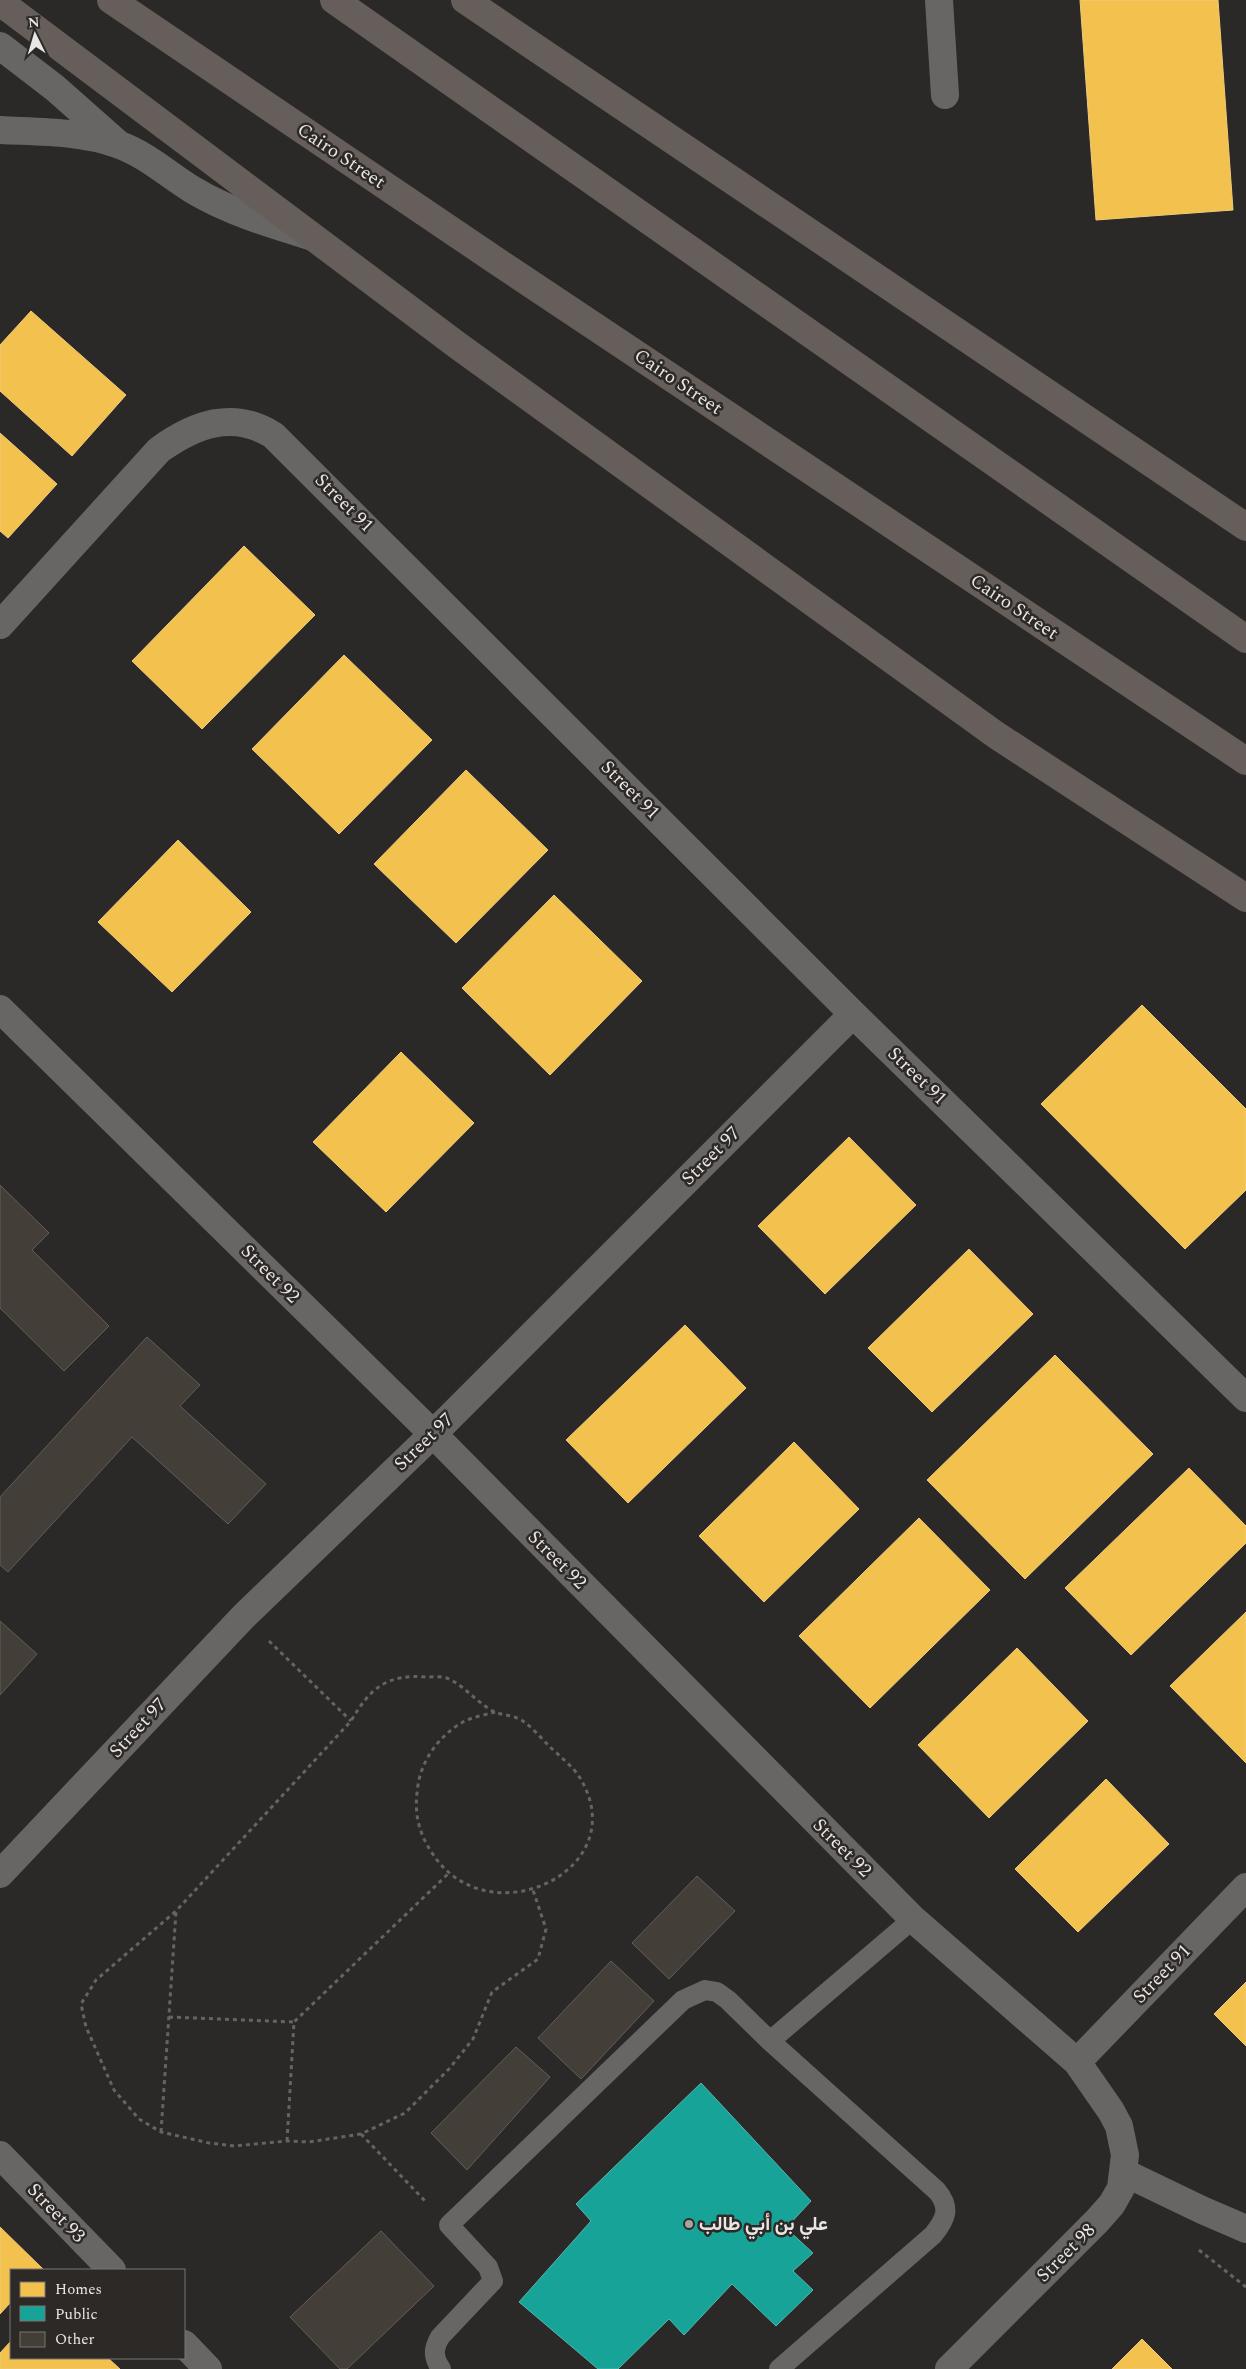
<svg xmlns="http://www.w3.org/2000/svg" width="1246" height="2369" font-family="Spectral,Vazirmatn,serif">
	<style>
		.homes { fill: #f2c14e; stroke: #efcc7b }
		.public { fill: #17a398; stroke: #56b7af }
		.building { fill: #443e38; stroke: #605f5d }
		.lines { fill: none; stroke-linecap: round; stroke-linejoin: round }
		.path { stroke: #656462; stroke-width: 3; stroke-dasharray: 4 4; stroke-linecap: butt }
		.service { stroke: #686665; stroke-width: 20 }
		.minor { stroke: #686665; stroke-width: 28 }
		.tertiary { stroke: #686665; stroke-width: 28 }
		.primary { stroke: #655e5a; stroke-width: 28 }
		.poi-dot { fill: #a6a4a2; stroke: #2c2926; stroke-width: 2 }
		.labels { text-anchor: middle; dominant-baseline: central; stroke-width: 5; stroke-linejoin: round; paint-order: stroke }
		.street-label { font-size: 19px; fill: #e9e6e5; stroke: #2c2926 }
		.poi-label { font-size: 19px; font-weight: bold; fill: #e9e6e5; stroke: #2c2926; text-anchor: start }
	</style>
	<rect width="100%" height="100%" fill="#2b2927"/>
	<path class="homes" d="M1080 0H1218L1233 210 1096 220Z
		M31 311 126 395 72 456 0 391V345Z
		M0 433 57 484 8 538 0 531Z
		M244 546 315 615 202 729 132 661Z
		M344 655 432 740 339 834 252 749Z
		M466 770 548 850 456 943 374 864Z
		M178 840 251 912 172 992 98 922Z
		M554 895 642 981 550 1075 462 988Z
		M1142 1005 1246 1109V1190L1185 1249 1041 1104Z
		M401 1052 474 1123 386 1212 313 1142Z
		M849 1137 916 1205 825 1294 758 1226Z
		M969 1249 1033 1314 932 1412 868 1348Z
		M685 1325 746 1388 628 1503 566 1440Z
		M1055 1355 1153 1454 1025 1579 927 1480Z
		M794 1442 859 1509 764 1602 699 1536Z
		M1189 1468 1246 1526V1543L1131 1655 1065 1588Z
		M919 1518 990 1590 870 1708 799 1636Z
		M1246 1612V1763L1170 1686Z
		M1017 1648 1088 1721 989 1818 918 1745Z
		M1106 1779 1169 1844 1078 1932 1015 1869Z
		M1246 1982V2046L1214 2014Z
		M0 2227 44 2270H11V2302L0 2314Z
		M1142 2339 1172 2369H1112Z
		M11 2341V2358H108L120 2369H0V2353Z"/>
	<path class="public" d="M701 2083 811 2201 786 2228 813 2253 793 2271 813 2290 776 2326 732 2284 684 2335 669 2319 618 2369H598L519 2302 591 2221 576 2204Z"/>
	<path class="building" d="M0 1185 49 1233 32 1250 109 1326 64 1371 0 1308Z
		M147 1337 200 1385 180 1406 266 1484 228 1524 132 1437 8 1572 0 1565V1497Z
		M0 1621 37 1654 0 1695Z
		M697 1876 735 1911 669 1979 632 1943Z
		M611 1961 654 2001 581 2079 538 2038Z
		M516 2047 550 2077 467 2170 431 2133Z
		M381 2231 434 2286 347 2369H340L290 2317Z"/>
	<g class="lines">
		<path class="path" d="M269 1641 351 1721
			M495 1712C485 1715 472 1717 463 1722 440 1735 422 1759 418 1785 414 1811 417 1830 432 1853 488 1940 636 1870 580 1778 573 1766 558 1755 548 1745 540 1737 528 1722 517 1718 510 1715 502 1715 495 1712 478 1704 466 1687 449 1679 443 1676 433 1677 427 1677 387 1674 371 1687 351 1721L176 1911 96 1980 81 2004 86 2027 114 2090 139 2119 161 2132 209 2143 234 2146 287 2141 309 2142 361 2134 405 2113 449 2069 473 2039 492 1992 538 1959 546 1929 533 1890
			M169 2017 294 2022
			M161 2132 176 1912
			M361 2134 426 2202
			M287 2141 294 2022 450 1872
			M1199 2250 1246 2287"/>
		<path class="service" d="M770 2041 913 1919
			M441 2369C433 2357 433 2349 440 2337L493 2281 488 2267 449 2225 683 2000 705 1990 717 1992 728 2000 770 2041 937 2191C951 2208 946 2219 933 2235L779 2369"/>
		<path class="minor" d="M939 0 945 95
			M0 625 159 450C195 424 233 410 273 435L853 1014 1246 1398
			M0 1009 433 1434 913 1919 1077 2062 1111 2111 1119 2126 1125 2155 1121 2188 1112 2204 1097 2221 949 2369
			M0 1874 244 1616 433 1434 853 1014
			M1077 2062 1246 1887
			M0 2155 112 2270
			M1123 2172 1202 2210 1246 2229
			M184 2344 208 2369"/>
		<path class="tertiary" d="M0 46 55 88 116 142
			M0 130C39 132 80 131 117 144 146 154 167 174 193 190 228 211 270 224 310 236"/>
		<path class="primary" d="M111 0 501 264 1246 761
			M334 0 1246 639
			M465 0 1246 527
			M0 2 457 345 996 735 1246 898"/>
	</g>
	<circle class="poi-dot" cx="689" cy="2224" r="5"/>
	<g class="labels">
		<g class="street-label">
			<text transform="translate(341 156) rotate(34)">Cairo Street</text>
			<text transform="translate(678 382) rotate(34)">Cairo Street</text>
			<text transform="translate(344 503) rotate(45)">Street 91</text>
			<text transform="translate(1014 607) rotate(34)">Cairo Street</text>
			<text transform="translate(630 790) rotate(45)">Street 91</text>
			<text transform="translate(917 1076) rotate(44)">Street 91</text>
			<text transform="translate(711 1156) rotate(-45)">Street 97</text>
			<text transform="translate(270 1274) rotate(45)">Street 92</text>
			<text transform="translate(424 1442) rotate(-44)">Street 97</text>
			<text transform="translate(557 1560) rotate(45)">Street 92</text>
			<text transform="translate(138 1728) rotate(-47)">Street 97</text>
			<text transform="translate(842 1848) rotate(45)">Street 92</text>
			<text transform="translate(1162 1974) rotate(-46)">Street 91</text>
			<text transform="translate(56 2213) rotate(46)">Street 93</text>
			<text transform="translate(1066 2253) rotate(-45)">Street 98</text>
		</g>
		<g class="poi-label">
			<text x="699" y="2224">علي بن أبي طالب</text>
		</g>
	</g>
	<rect x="10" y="2269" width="175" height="90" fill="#2c2926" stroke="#787572"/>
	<rect x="20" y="2282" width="25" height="15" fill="#f2c14e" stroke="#787572"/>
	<text x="55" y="2294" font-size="15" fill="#e9e6e5">Homes</text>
	<rect x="20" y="2306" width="25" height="15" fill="#17a398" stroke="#787572"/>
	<text x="55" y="2319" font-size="15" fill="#e9e6e5">Public</text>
	<rect x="20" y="2332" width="25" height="15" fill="#443e38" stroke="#787572"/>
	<text x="55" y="2344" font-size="15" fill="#e9e6e5">Other</text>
	<g transform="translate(35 35) rotate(355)" stroke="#2c2926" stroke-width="4" paint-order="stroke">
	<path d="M0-4L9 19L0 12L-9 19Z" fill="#e9e6e5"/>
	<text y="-8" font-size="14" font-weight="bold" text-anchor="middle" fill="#e9e6e5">N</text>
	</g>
</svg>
